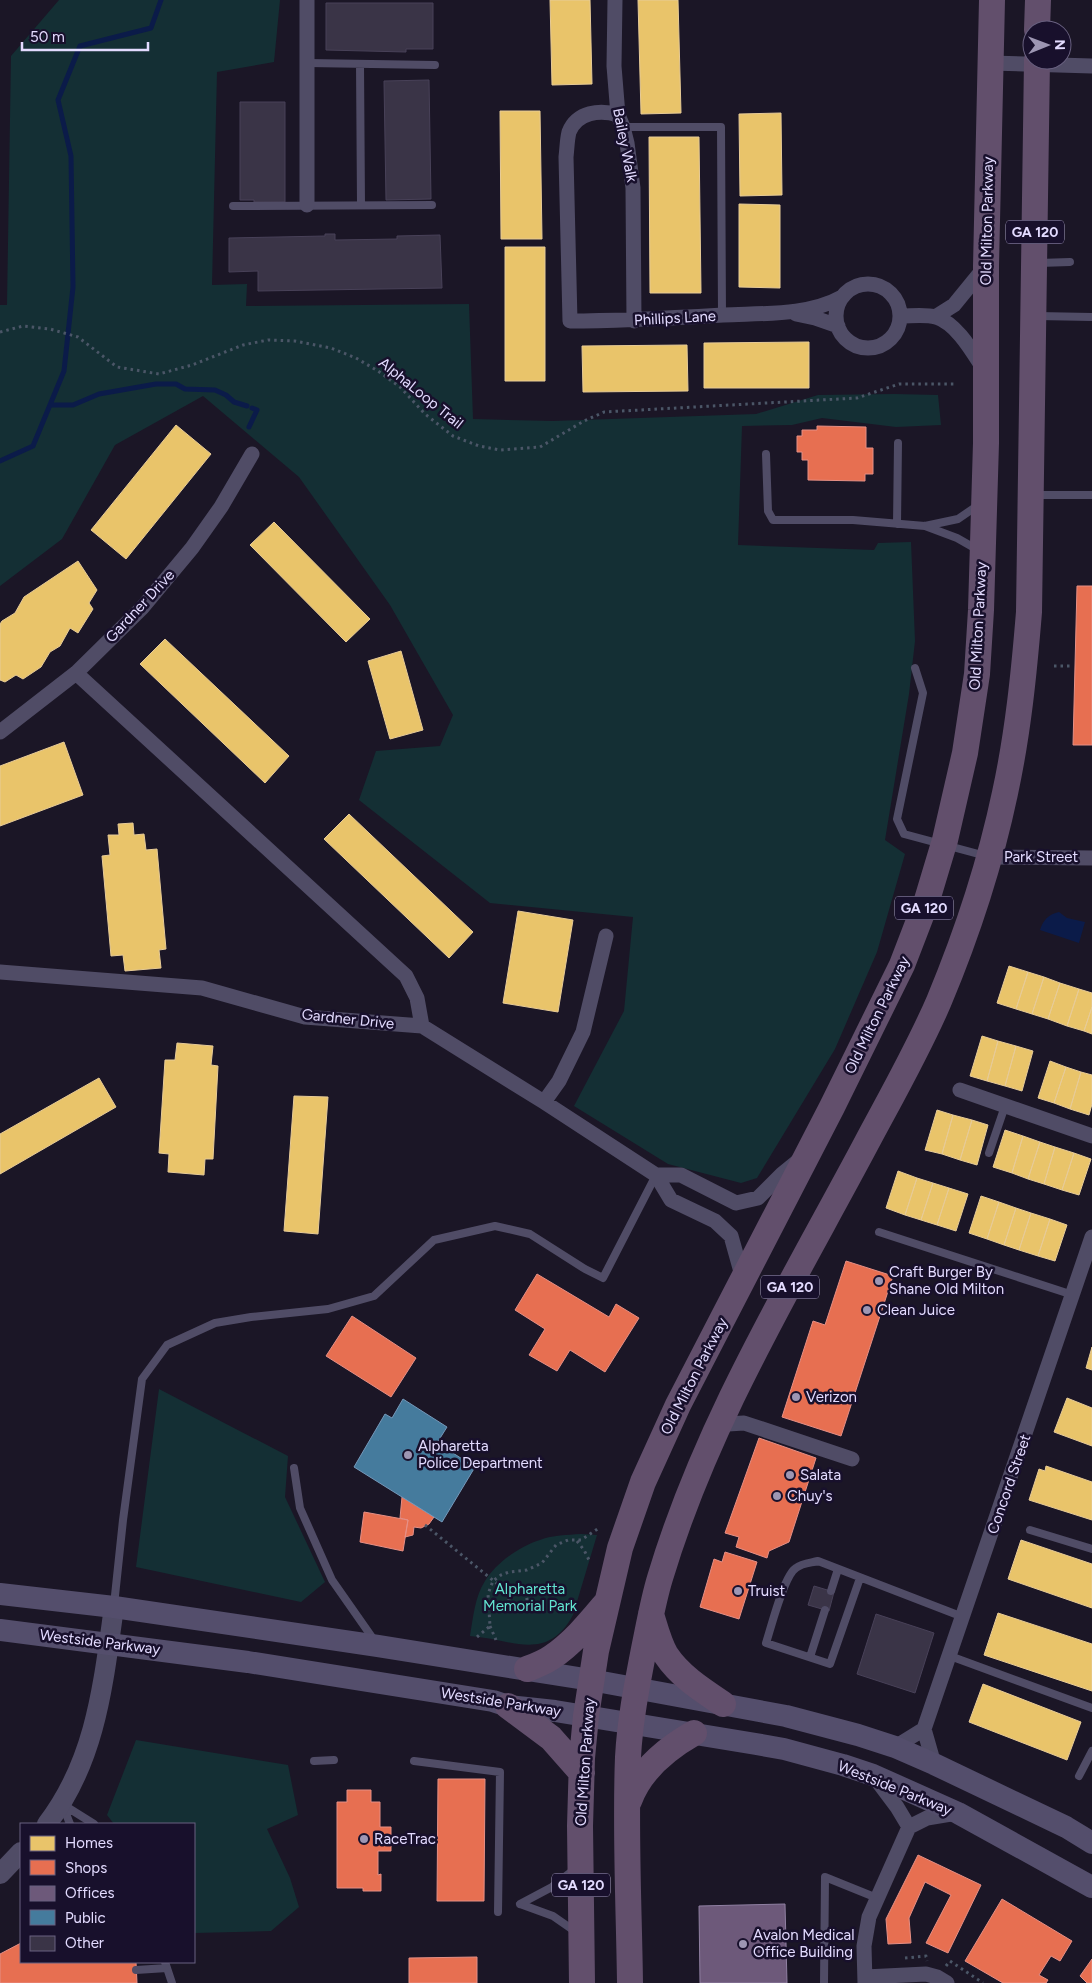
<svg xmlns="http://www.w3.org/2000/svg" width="1092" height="1983" font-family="Figtree,sans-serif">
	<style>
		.green { fill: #142f34 }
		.water { fill: #0b1b49 }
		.homes { fill: #e9c46a; stroke: #e7cb97 }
		.shops { fill: #e76f51; stroke: #e68f85 }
		.offices { fill: #6d597a; stroke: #9080a2 }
		.public { fill: #457b9d; stroke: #7498ba }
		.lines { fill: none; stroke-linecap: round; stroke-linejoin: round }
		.stream { stroke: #0b1b49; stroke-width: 5 }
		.building { fill: #3a3447; stroke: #484158 }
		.path { stroke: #4b5667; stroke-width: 3; stroke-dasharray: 2.5 4; stroke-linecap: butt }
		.service { stroke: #504c66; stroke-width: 8 }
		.minor { stroke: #504c66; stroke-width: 15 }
		.tertiary { stroke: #504c66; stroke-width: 20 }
		.secondary { stroke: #544e6c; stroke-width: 22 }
		.trunk { stroke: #624f6c; stroke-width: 26 }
		.poi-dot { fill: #9d96b3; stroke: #18102c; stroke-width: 2 }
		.labels { text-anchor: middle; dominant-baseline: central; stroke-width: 5; stroke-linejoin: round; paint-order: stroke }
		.shield { fill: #18102c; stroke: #a69ec0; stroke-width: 1 }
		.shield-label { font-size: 14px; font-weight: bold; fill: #e3dbff }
		.street-label { font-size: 15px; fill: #e3dbff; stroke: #18102c }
		.poi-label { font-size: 15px; fill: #e3dbff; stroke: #18102c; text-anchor: start }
		.park-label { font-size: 15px; fill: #62e4d1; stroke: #18102c }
	</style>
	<rect width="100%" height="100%" fill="#1b1626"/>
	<path class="green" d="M59 0H280L274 62 217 72 212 285 247 284 246 306 469 304 473 419 553 421 756 414 818 395 894 394 938 395 941 425 896 427 822 418 792 425 742 426 738 545 874 550 878 543 911 542 915 641 909 694 885 840 905 854 877 952 835 1049 757 1178 741 1183 668 1164 574 1106 624 1011 633 917 490 903 359 800 376 751 440 746 453 715 390 605 299 477 203 396 115 445 62 539 0 586V305H7L11 56Z
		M159 1389 288 1456 285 1497 325 1582 301 1602 136 1567Z
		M581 1534 597 1535 573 1615C547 1663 512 1639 470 1636 473 1618 475 1596 485 1581 496 1563 520 1546 540 1540 553 1535 567 1535 581 1534Z
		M136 1740 288 1765 298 1815 267 1829 290 1878 299 1907 271 1931 194 1933V1824H114L107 1815Z"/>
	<path class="water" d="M1059 912 1067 918 1085 922 1079 943 1040 930C1043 920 1049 914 1059 912Z"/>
	<path class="homes" d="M550 0H590L592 84 552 85Z
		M638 0H678L681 113 641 114Z
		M500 111H540L542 239H501Z
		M781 113 782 195 740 196 739 114Z
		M649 137H699L701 293H650Z
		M739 204 780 205V288L739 287Z
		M505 247H545V381H505Z
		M809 342V388H704V343Z
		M687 345 688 391 583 392 582 346Z
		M176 425 211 454 126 559 91 530Z
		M274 522 370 619 346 642 250 545Z
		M78 561 97 590 89 603 93 609 78 633 70 628 60 646 50 652 41 667 23 679 16 675 5 682 0 680V624L2 621 15 613 24 597Z
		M165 639 289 756 265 783 140 664Z
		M401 651 423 730 390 739 368 661Z
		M64 742 83 795 0 826V766Z
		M349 814 473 932 449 958 324 839Z
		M133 823 134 835 144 834 146 850 157 849 166 949 159 950 161 968 125 971 123 955 111 956 102 856 110 855 108 835H119L118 824Z
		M518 911 573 920 558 1012 503 1003Z
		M1009 966 1028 972 1016 1009 997 1003Z
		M1028 972 1044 977 1032 1014 1016 1009Z
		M1044 977 1060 983 1048 1019 1032 1014Z
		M1060 983 1079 989 1067 1026 1048 1019Z
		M1079 989 1092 993V1007L1084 1031 1067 1026Z
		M1092 1007V1034L1084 1031Z
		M982 1036 998 1041 987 1081 970 1076Z
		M998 1041 1016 1046 1005 1086 987 1081Z
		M177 1043 213 1046 211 1065 218 1066 213 1159H205L204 1175 168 1172 169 1154 159 1153 165 1060H175Z
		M1016 1046 1033 1051 1022 1091 1005 1086Z
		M1050 1061 1066 1067 1054 1103 1038 1098Z
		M1066 1067 1081 1072 1070 1109 1054 1103Z
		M1081 1072 1092 1075V1104L1089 1115 1070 1109Z
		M99 1078 116 1107 0 1174V1134Z
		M294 1096 328 1097 318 1234 284 1231Z
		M937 1110 953 1115 942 1154 925 1150Z
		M953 1115 972 1120 960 1160 942 1154Z
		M972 1120 988 1125 977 1165 960 1160Z
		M1005 1130 1023 1136 1012 1173 993 1167Z
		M1023 1136 1040 1142 1028 1179 1012 1173Z
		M1040 1142 1055 1147 1044 1184 1028 1179Z
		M1055 1147 1074 1153 1062 1190 1044 1184Z
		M1074 1153 1091 1159 1079 1195 1062 1190Z
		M898 1171 917 1178 905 1215 886 1208Z
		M917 1178 933 1183 921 1220 905 1215Z
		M933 1183 949 1188 937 1225 921 1220Z
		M949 1188 968 1194 956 1231 937 1225Z
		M981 1196 999 1202 987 1239 969 1233Z
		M999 1202 1016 1208 1004 1245 987 1239Z
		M1016 1208 1031 1213 1019 1250 1004 1245Z
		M1031 1213 1050 1219 1038 1256 1019 1250Z
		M1050 1219 1067 1225 1055 1261 1038 1256Z
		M1092 1347V1370L1086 1368Z
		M1067 1398 1092 1408V1446L1054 1432Z
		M1046 1466 1092 1482V1520L1029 1500 1039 1469 1045 1471Z
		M1021 1540 1092 1564V1608L1008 1579Z
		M998 1613 1092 1644V1691L984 1655Z
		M983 1684 1081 1722 1067 1760 969 1722Z"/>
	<path class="shops" d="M817 426 866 427V448H873V474H865V481L808 480V460H802V452H797V436H802V430H817Z
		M1077 586H1092V745H1073Z
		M846 1261 893 1276 841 1436 782 1417 813 1321 825 1325Z
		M537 1274 609 1317 616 1304 639 1318 605 1372 570 1350 557 1371 529 1355 545 1329 515 1310Z
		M352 1316 416 1358 391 1397 326 1356Z
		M759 1438 816 1458 789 1542 769 1551 767 1558 736 1547 739 1537 725 1533Z
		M402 1497 434 1517 429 1524 421 1528 414 1527 413 1535 405 1537 408 1520 400 1518Z
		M364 1512 408 1520 403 1551 360 1542Z
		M725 1552 757 1562 739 1619 700 1607 714 1559 722 1562Z
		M438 1779H485L484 1901H437Z
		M347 1790H371V1802H380V1827H391V1851H378V1875L381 1874V1891H363V1888H337V1802H347Z
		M918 1855 981 1885 948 1953 926 1943 951 1895 925 1882 909 1918 911 1943 888 1944 886 1919Z
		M1002 1899 1072 1941 1060 1961 1051 1956 1039 1975 1048 1980 1046 1983H1003L965 1961Z
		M21 1943V1962H136L137 1983H0V1954Z
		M477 1957V1983H409V1958Z
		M1092 1959V1983H1087L1080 1976Z"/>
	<path class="offices" d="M785 1904 787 1983H700L699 1906Z"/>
	<path class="public" d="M403 1399 447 1427 437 1443 475 1467 442 1522 354 1467 385 1414 392 1418Z"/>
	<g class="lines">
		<path class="stream" d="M50 405H73L99 394 156 384H176L185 389 215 390 226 395 234 402 247 406
			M249 427 257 410 252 408
			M0 461 33 446 64 371 73 287 71 156 58 100 80 46 151 28 161 0"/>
	</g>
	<path class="building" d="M326 3H433V49H406V52L326 50Z
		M429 80 431 199 386 200 384 81Z
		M240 102H285V202H254V200H240Z
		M325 234H335V240L397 239V236L440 235 442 288 258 291V271L229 272V238L325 236Z
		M814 1586 834 1592 829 1611 808 1605Z
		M876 1614 934 1633 915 1693 857 1674Z"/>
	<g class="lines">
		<path class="path" d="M0 332 23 326 50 329 78 337 117 367 159 374 192 365 243 345 268 340 295 341 331 348 356 358 378 371 400 387 425 414 453 436 479 446 500 450 540 447 584 421 604 412 857 398 899 384H957
			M1054 666H1071
			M425 1525 511 1595
			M577 1541 584 1550 589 1560
			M509 1600a9 9 0 1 1 18 0a9 9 0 1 1-18 0Z
			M490 1626 496 1640
			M477 1637 490 1626 488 1594 493 1581 501 1575 509 1572 527 1570 542 1563 556 1545 568 1540H581L599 1528
			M905 1958 926 1956 927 1961
			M946 1966 950 1961 983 1983"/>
		<path class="service" d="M308 63 435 65
			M360 64 361 205
			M623 127H721L722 315
			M233 206 432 205
			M1039 263 1070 262
			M1037 316 1092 317
			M766 454 768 511 773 520H853L925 526 958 519 977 506
			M1034 495H1092
			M897 524 898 443
			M925 526 957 538 978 550
			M915 668 923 693 897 819 904 834 986 856
			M989 1153 1005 1106
			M879 1232 1073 1295
			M294 1468 300 1508 332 1580 374 1640
			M1030 1530 1092 1549
			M860 1578 830 1664 766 1643C771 1628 784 1575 796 1568 802 1563 810 1563 818 1561L963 1617
			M831 1591 838 1569
			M114 1605 123 1520 142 1379 167 1345 215 1323 251 1317 328 1309 374 1296 434 1240 495 1226 530 1234 585 1269 603 1278 656 1175
			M950 1656 1092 1708
			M810 1657 825 1610
			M314 1761 334 1760
			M414 1761 500 1772 498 1912
			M1079 1776 1092 1751
			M62 1804 94 1824
			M63 1806 70 1824
			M520 1904 552 1887 575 1869
			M520 1904 553 1916 576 1932
			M165 1962 172 1983
			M136 1970 167 1968
			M824 1983 825 1877 877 1898"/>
		<path class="minor" d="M307 0V205
			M615 0 614 66 618 115 623 127 627 143 633 188 634 321
			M990 63 1092 66
			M618 115C600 109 577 112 569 132 567 140 567 149 566 157L570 321C621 321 672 318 723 315 762 313 808 316 842 297
			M836 316a32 32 0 1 1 64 0a32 32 0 1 1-64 0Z
			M796 314 815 318 838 326
			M901 316C911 316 925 314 936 317 957 324 972 351 983 368
			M935 317 954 305 985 267
			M76 673 406 976 417 998 422 1026
			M0 732 76 673 142 608 192 548 221 507 252 454
			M990 857 1092 858
			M0 972 202 988 305 1017 422 1026 544 1102 656 1175 671 1200 715 1221 731 1236 743 1279
			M960 1090 1092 1136
			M544 1102 559 1081 583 1032 606 936
			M656 1175H681L736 1203 758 1198 782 1174 798 1161
			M716 1429 728 1424 744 1423 852 1459
			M924 1729 934 1764
			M895 1747 924 1729 1092 1237
			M876 1779 897 1807 909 1827
			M865 1977 926 1974 937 1977 947 1983
			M865 1983 864 1946 869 1917 909 1827 927 1818 957 1813"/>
		<path class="tertiary" d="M47 1824C96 1760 103 1685 114 1607
			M0 1874 21 1852"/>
		<path class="secondary" d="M0 1594 114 1607 378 1646 591 1680 786 1716 858 1735 895 1747 934 1764 1066 1827 1092 1843
			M0 1630 248 1662 493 1701 508 1706 555 1711 756 1744 784 1749 843 1765 873 1775 958 1813 1092 1887"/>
		<path class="trunk" d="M1037 30 1038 0
			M651 1614C655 1627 659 1643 666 1655 680 1676 702 1690 723 1704
			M527 1669C535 1666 545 1662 552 1657 573 1643 590 1622 606 1603
			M508 1706 551 1738 582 1773
			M629 1801C640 1770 666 1749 694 1733
			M582 1983 580 1826 582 1758 586 1716 596 1651 620 1548 643 1482 678 1405 832 1107 902 965 927 900 945 840 965 753 977 674 981 610 986 443V266L992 0
			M630 1983C629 1908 625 1832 628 1757 630 1720 637 1685 644 1649 649 1625 653 1601 660 1578 706 1424 791 1285 866 1144 891 1097 918 1050 939 1001 967 934 990 864 1005 793 1018 733 1024 673 1029 612L1037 60"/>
	</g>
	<g class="poi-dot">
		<circle cx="879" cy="1281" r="5"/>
		<circle cx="867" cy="1310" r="5"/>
		<circle cx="796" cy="1397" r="5"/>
		<circle cx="408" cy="1455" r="5"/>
		<circle cx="790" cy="1475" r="5"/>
		<circle cx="777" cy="1496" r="5"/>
		<circle cx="738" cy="1591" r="5"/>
		<circle cx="364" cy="1839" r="5"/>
		<circle cx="743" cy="1944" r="5"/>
	</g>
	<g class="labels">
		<g class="shield">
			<rect x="1006" y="220.5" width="58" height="23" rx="4"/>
			<rect x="895" y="896.5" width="58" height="23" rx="4"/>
			<rect x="761" y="1275.5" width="58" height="23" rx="4"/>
			<rect x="552" y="1873.5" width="58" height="23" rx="4"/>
		</g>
		<g class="shield-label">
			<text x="1035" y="232">GA 120</text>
			<text x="924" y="908">GA 120</text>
			<text x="790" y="1287">GA 120</text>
			<text x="581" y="1885">GA 120</text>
		</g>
		<g class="street-label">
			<text transform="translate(625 145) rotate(79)">Bailey Walk</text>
			<text transform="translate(987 221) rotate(-89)">Old Milton Parkway</text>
			<text transform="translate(675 318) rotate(-3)">Phillips Lane</text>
			<text transform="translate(421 393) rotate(39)">AlphaLoop Trail</text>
			<text transform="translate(140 606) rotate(-47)">Gardner Drive</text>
			<text transform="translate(978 626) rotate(-87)">Old Milton Parkway</text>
			<text x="1041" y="857">Park Street</text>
			<text transform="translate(877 1015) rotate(-64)">Old Milton Parkway</text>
			<text transform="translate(348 1019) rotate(6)">Gardner Drive</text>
			<text transform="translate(694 1376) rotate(-63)">Old Milton Parkway</text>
			<text transform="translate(1009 1484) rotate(-71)">Concord Street</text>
			<text transform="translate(100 1642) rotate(7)">Westside Parkway</text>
			<text transform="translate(501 1702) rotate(9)">Westside Parkway</text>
			<text transform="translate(585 1762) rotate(-86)">Old Milton Parkway</text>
			<text transform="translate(895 1788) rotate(22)">Westside Parkway</text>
		</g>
		<g class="poi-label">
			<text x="889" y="1272">Craft Burger By<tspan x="889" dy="17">Shane Old Milton</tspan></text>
			<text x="877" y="1310">Clean Juice</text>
			<text x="806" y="1397">Verizon</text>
			<text x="418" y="1446">Alpharetta<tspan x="418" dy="17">Police Department</tspan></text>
			<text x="800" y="1475">Salata</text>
			<text x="787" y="1496">Chuy's</text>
			<text x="748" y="1591">Truist</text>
			<text x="374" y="1839">RaceTrac</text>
			<text x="753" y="1935">Avalon Medical<tspan x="753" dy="17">Office Building</tspan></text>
		</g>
		<g class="park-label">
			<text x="530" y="1589">Alpharetta<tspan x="530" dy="17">Memorial Park</tspan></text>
		</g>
	</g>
	<rect x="20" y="1823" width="175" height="140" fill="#18102c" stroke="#696180"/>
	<rect x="30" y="1836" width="25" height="15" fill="#e9c46a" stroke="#696180"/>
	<text x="65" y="1848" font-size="15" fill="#e3dbff">Homes</text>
	<rect x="30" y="1860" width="25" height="15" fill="#e76f51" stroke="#696180"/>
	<text x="65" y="1873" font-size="15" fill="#e3dbff">Shops</text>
	<rect x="30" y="1886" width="25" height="15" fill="#6d597a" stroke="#696180"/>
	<text x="65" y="1898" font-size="15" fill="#e3dbff">Offices</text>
	<rect x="30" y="1910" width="25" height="15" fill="#457b9d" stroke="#696180"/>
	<text x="65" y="1923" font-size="15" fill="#e3dbff">Public</text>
	<rect x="30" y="1936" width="25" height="15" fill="#3a3447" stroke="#696180"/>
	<text x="65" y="1948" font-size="15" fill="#e3dbff">Other</text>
	<g transform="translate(1047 45) rotate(89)"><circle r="24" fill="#18102c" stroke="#696180"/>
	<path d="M0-4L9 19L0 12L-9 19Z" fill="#9d96b3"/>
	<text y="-8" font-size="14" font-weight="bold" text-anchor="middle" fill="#e3dbff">N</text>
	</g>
	<path d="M22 42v8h126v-8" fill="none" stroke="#e3dbff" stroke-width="2.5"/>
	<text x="30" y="42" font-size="15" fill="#e3dbff" stroke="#18102c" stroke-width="4" paint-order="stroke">50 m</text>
</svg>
